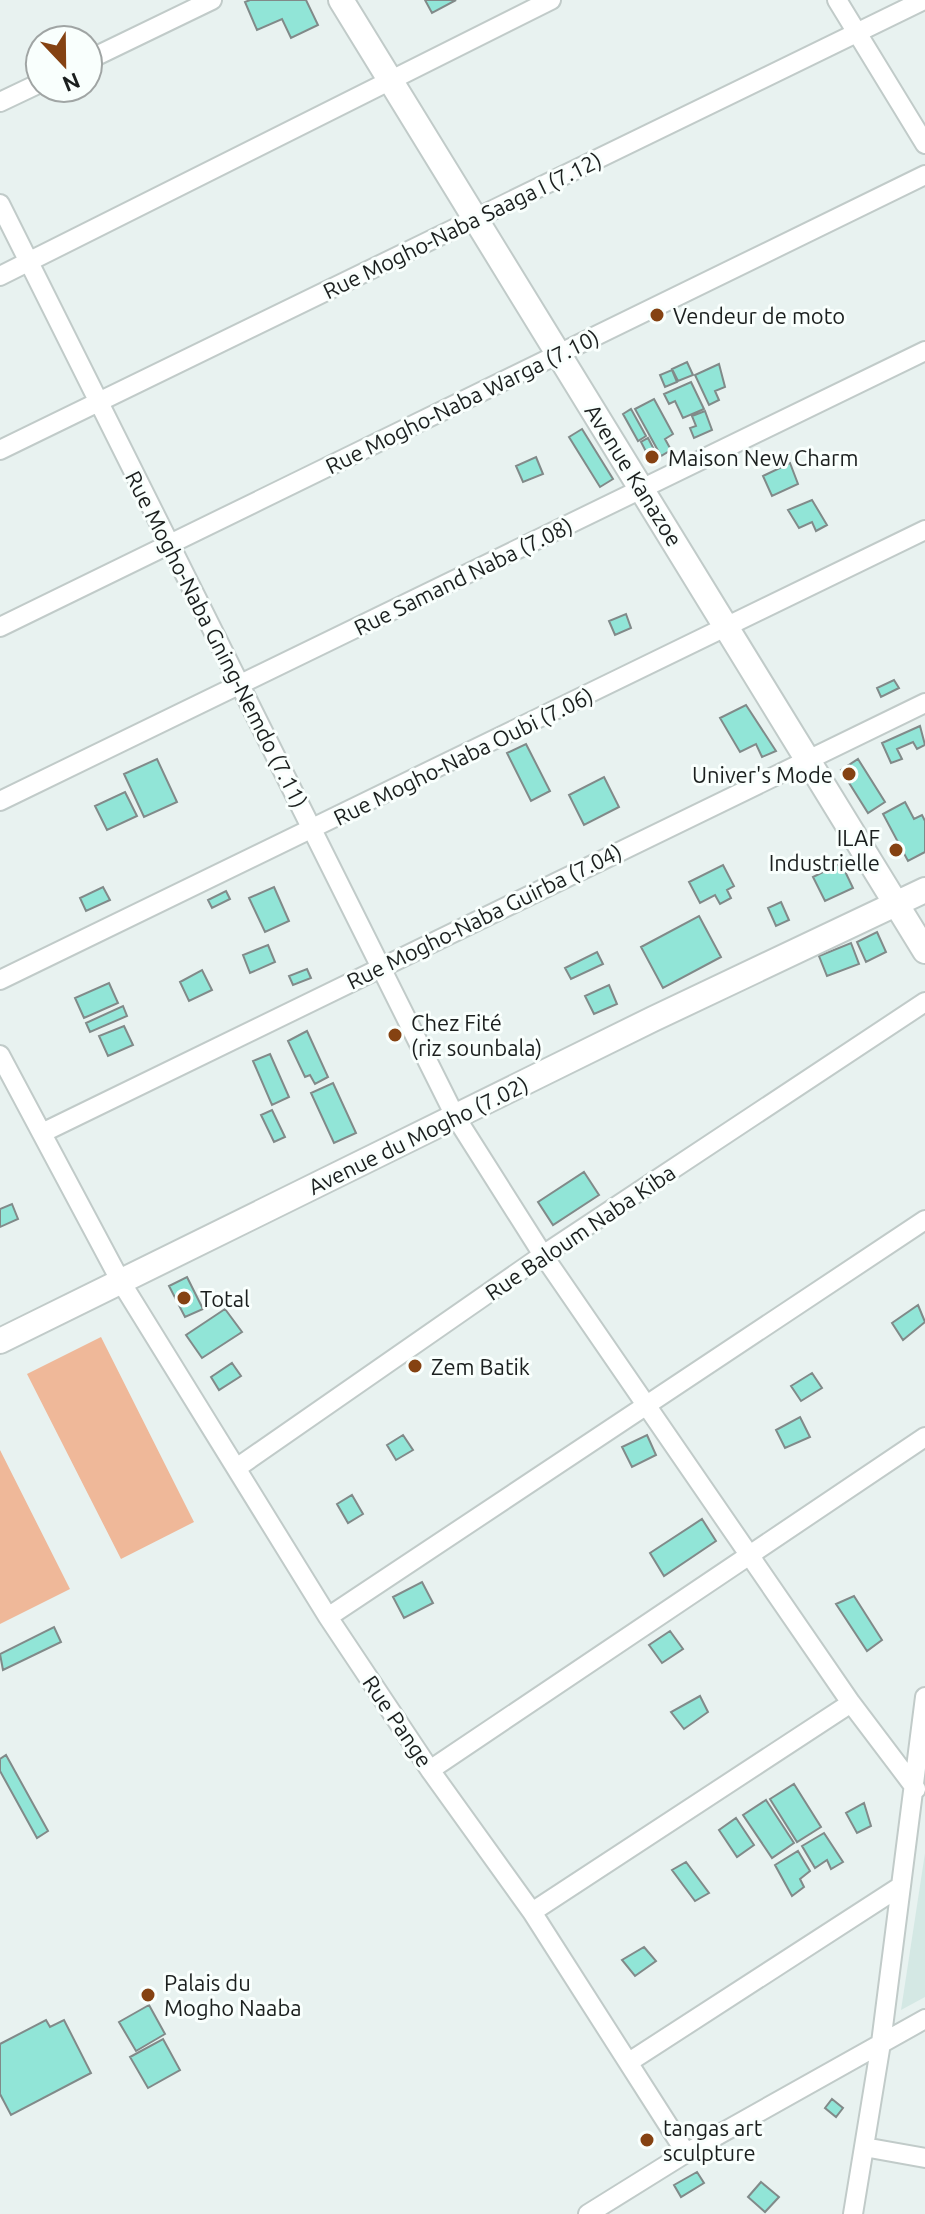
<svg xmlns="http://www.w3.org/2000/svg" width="925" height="2214" font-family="Ubuntu,sans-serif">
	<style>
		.built { fill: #d4e8e4 }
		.pitch { fill: #efb899 }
		.building { fill: #91e5d7; stroke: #818a89; stroke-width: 2 }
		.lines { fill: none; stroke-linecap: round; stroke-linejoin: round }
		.street-casing { stroke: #c1cbc9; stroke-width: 22 }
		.secondary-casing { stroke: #c1cbc9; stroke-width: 28 }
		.street { stroke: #fff; stroke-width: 18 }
		.secondary { stroke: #fff; stroke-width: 24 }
		.poi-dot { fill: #854212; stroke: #f9fffd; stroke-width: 3 }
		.labels { text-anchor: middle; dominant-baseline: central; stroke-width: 6; stroke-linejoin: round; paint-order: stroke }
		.street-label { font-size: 22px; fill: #1b1f1e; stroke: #f9fffd }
		.poi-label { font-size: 22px; fill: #1b1f1e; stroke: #f9fffd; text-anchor: start }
	</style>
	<rect width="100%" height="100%" fill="#e8f2f0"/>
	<path class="built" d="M925 1853V1997L901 2010Z"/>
	<path class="pitch" d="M101 1337 194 1522 121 1559 27 1374Z
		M0 1450 70 1589 0 1624Z"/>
	<path class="building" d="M250 0H306L318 25 291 38 282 19 257 30 245 2Z
		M425 0H456L432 13Z
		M687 362 693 375 678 381 672 369Z
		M719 364 725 387 715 391 719 400 709 405 695 375Z
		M672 370 677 382 665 387 660 375Z
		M691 382 704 409 683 418 675 401 669 404 664 394Z
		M654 399 673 434 665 439 671 450 661 456 635 409Z
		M631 409 646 436 638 441 623 414Z
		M705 411 712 430 694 438 690 428 696 426 692 416Z
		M582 429 613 479 600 487 569 437Z
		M648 438 659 459 652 463 641 442Z
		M536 457 543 474 523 482 516 466Z
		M790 463 798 484 772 496 763 476Z
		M812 500 827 525 816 531 812 522 799 528 788 510Z
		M626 614 631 628 615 635 609 621Z
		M894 680 899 688 881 697 877 688Z
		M746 705 776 751 762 757 756 744 740 752 720 718Z
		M920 726 925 745 917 749 913 742 897 749 902 759 891 763 882 743Z
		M526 744 550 791 531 801 507 753Z
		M157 759 177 802 144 817 124 774Z
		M858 759 885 802 868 813 841 770Z
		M604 777 619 807 584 825 569 795Z
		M125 792 137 816 107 830 95 806Z
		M905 802 914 819 922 815 925 821V852L908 861 883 814Z
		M841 863 853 888 825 901 813 877Z
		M723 865 734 886 727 890 731 898 720 904 715 895 700 903 689 882Z
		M103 887 110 900 86 911 80 898Z
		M274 887 289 921 265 932 249 898Z
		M226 891 230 899 212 908 208 900Z
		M781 902 789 920 776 926 768 908Z
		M699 916 721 957 663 988 641 947Z
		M877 932 886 952 866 962 857 942Z
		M851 943 859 964 827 976 819 956Z
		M268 945 275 962 250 973 243 955Z
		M597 952 603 964 571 979 565 968Z
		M307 969 311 978 293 985 289 976Z
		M202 970 212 990 189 1001 180 982Z
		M109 983 118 1003 84 1018 75 998Z
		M609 985 617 1004 594 1014 585 996Z
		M123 1006 127 1016 90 1032 86 1023Z
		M124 1026 133 1045 108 1056 99 1036Z
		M307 1031 328 1077 315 1084 310 1075 305 1077 288 1041Z
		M270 1054 289 1097 272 1105 253 1061Z
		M333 1083 356 1133 334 1143 311 1093Z
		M272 1110 285 1137 274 1142 261 1115Z
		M584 1172 599 1195 553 1225 538 1202Z
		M12 1204 18 1219 0 1227V1209Z
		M187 1277 203 1309 185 1317 169 1286Z
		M918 1305 925 1322 903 1340 892 1323Z
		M225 1309 242 1332 202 1358 186 1335Z
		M232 1363 241 1376 219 1390 211 1377Z
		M812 1373 822 1388 801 1401 791 1386Z
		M800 1417 810 1437 785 1448 776 1430Z
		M403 1435 413 1450 396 1460 387 1445Z
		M647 1435 656 1455 632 1467 622 1447Z
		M352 1495 363 1514 348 1523 337 1504Z
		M702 1519 716 1541 664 1576 650 1553Z
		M422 1582 433 1603 404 1618 393 1597Z
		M854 1596 882 1640 867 1651 836 1604Z
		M54 1627 61 1642 3 1670 0 1654Z
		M670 1631 683 1649 662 1663 649 1645Z
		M700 1696 708 1712 684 1729 671 1712Z
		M6 1755 48 1831 37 1838 0 1771V1759Z
		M794 1784 821 1827 797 1842 770 1799Z
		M766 1800 794 1843 772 1858 743 1815Z
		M864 1803 871 1826 857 1833 846 1813Z
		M736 1818 754 1845 737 1857 719 1830Z
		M824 1833 843 1862 831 1869 827 1860 815 1868 802 1846Z
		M798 1851 810 1871 800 1879 804 1887 792 1896 775 1865Z
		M686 1862 709 1893 695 1901 672 1870Z
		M644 1947 656 1961 635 1976 622 1960Z
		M149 2005 165 2034 136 2051 119 2022Z
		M46 2020 50 2027 64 2020 91 2073 11 2115 0 2094V2044Z
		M163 2039 180 2070 148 2088 130 2057Z
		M832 2099 843 2108 836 2117 825 2108Z
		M697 2172 704 2183 681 2197 674 2185Z
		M761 2182 779 2197 765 2212 748 2197Z"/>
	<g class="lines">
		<defs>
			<path id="street" d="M837 0 925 144
				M88 60 212 0
				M0 102 40 83
				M0 204 455 1116 543 1255 851 1703 916 1789
				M0 276 551 0
				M0 450 924 0
				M0 627 925 175
				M0 801 925 351
				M0 980 925 530
				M0 1055 121 1282 328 1617 430 1770 532 1912 686 2153
				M44 1132 925 703
				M238 1467 543 1255 925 1002
				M328 1617 925 1220
				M430 1770 925 1437
				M532 1912 851 1703
				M629 2062 901 1886
				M864 2147 925 2158
				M588 2214 686 2153 925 2019
				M853 2214 881 2043 925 1697"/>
			<path id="secondary" d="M341 0 925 951
				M0 1341 653 1019 925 890"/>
		</defs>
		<use href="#street" class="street-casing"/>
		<use href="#secondary" class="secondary-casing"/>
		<use href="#street" class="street"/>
		<use href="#secondary" class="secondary"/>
	</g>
	<g class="poi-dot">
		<circle cx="657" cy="315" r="8"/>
		<circle cx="652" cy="457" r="8"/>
		<circle cx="849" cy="774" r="8"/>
		<circle cx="896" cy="850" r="8"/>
		<circle cx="395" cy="1035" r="8"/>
		<circle cx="184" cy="1298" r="8"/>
		<circle cx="415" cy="1366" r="8"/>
		<circle cx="148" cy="1995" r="8"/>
		<circle cx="647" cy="2140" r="8"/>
	</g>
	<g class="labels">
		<g class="street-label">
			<text transform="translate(462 225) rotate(-26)">Rue Mogho-Naba Saaga I (7.12)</text>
			<text transform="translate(462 401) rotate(-26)">Rue Mogho-Naba Warga (7.10)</text>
			<text transform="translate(634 475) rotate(58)">Avenue Kanazoe</text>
			<text transform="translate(463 576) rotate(-26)">Rue Samand Naba (7.08)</text>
			<text transform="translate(217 639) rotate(63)">Rue Mogho-Naba Gning-Nemdo (7.11)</text>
			<text transform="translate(463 756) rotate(-26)">Rue Mogho-Naba Oubi (7.06)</text>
			<text transform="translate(484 916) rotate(-26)">Rue Mogho-Naba Guirba (7.04)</text>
			<text transform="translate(418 1135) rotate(-26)">Avenue du Mogho (7.02)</text>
			<text transform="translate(580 1232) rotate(-34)">Rue Baloum Naba Kiba</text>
			<text transform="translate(398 1721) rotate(56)">Rue Pange</text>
		</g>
		<g class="poi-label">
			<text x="673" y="315">Vendeur de moto</text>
			<text x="668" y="457">Maison New Charm</text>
			<text x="833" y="774" text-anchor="end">Univer's Mode</text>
			<text x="880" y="837" text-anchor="end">ILAF<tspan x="880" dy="25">Industrielle</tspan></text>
			<text x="411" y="1022">Chez Fité<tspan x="411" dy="25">(riz sounbala)</tspan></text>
			<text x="200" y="1298">Total</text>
			<text x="431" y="1366">Zem Batik</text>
			<text x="164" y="1982">Palais du<tspan x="164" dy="25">Mogho Naaba</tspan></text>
			<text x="663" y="2127">tangas art<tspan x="663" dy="25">sculpture</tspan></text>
		</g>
	</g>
	<g transform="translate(64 64) rotate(158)"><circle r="38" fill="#f9fffd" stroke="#a0a5a4" stroke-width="2"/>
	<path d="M0-6L14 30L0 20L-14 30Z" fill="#854212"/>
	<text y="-12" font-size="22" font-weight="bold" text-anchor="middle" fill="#1b1f1e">N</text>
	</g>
</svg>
